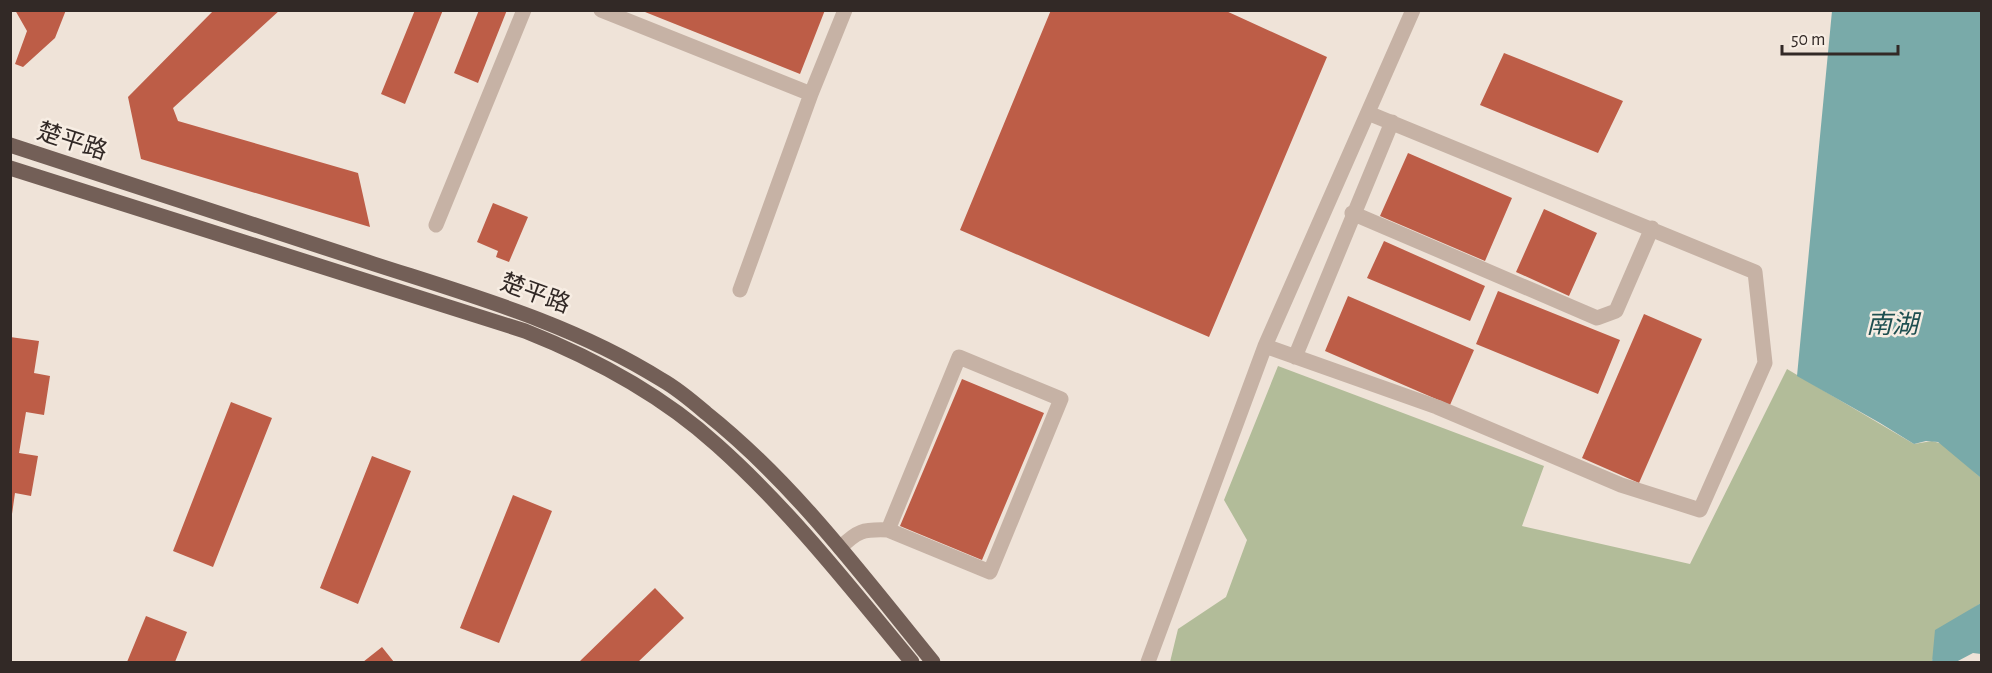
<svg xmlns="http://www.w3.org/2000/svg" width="1992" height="673" font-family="'Alegreya Sans','Noto Sans SC',sans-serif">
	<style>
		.green { fill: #b2bc99 }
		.water { fill: #79aaa9 }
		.building { fill: #bd5d47 }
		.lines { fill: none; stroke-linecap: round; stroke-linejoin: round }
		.minor { stroke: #c6b2a5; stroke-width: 15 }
		.major { stroke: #735f57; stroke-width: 15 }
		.labels { text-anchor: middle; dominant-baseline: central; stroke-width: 5; stroke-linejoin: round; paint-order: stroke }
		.street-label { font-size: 24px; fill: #322926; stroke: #f7ede3 }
		.water-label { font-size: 26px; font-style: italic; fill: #1e4f50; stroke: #f7ede3 }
	</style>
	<rect width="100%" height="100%" fill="#efe3d8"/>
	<path class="green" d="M1278 366 1544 466 1522 526 1690 564 1787 369 1914 444 1932 441 1943 444 1981 478V603L1969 611 1932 660V662H1170L1178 629 1226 597 1247 540 1224 500Z"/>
	<path class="water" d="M1832 11H1981V478L1938 442 1926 441 1914 444 1880 423 1797 376Z
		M1981 603V654L1973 653 1956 662H1932L1935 630Z"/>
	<path class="building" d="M15 10H66L55 38 23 67 15 64 27 31Z
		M214 10H280L173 108 178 121 358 173 370 227 141 159 128 97Z
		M415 10H443L405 104 381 94Z
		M479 10H507L478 83 454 73Z
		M640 10H825L800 74Z
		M1051 10H1224L1327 57 1209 337 960 230Z
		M1504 53 1623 101 1598 153 1480 105Z
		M1408 153 1512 198 1485 261 1380 216Z
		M493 203 528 217 509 262 496 257 498 251 477 242Z
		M1544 209 1597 233 1569 296 1516 272Z
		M1384 241 1485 286 1470 321 1367 278Z
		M1498 291 1620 340 1598 394 1476 344Z
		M1348 296 1474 350 1450 405 1325 351Z
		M1644 314 1702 339 1639 483 1582 458Z
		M10 337 39 341 34 373 50 376 44 415 26 412 19 453 38 456 31 496 15 493 12 514Z
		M962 379 1044 413 982 560 900 526Z
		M231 402 272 418 213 567 173 551Z
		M372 456 411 471 358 604 320 588Z
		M513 495 552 511 499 643 460 628Z
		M655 588 684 618 638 662H579Z
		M146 616 187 632 175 662H127Z
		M382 647 394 662H363Z"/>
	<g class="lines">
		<path class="minor" d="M601 10 811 94
			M1352 213 1597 318 1616 311 1652 228
			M436 225 524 10
			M740 290 811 94 845 10
			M1265 346 1437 407 1621 485 1700 510 1765 363 1755 272 1368 113
			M959 357 1061 399 990 572 888 530Z
			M1295 357 1392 122
			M840 548C857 531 863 529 888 530
			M1148 662 1265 346 1413 10"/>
		<path class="major" d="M10 145C132 185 253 224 374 264 473 296 573 324 662 380 678 389 692 401 706 413 794 483 862 575 933 662
			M10 168 525 331C593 358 662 395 717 445 790 510 850 587 912 662"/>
	</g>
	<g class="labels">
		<g class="street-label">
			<text transform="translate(72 142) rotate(18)">楚平路</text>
			<text transform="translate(535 294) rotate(20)">楚平路</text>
		</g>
		<g class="water-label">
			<text x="1892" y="325">南湖</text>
		</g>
	</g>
	<rect width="1992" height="673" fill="none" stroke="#322926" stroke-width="24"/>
	<path d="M1782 45v9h116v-9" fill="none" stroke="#322926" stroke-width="3"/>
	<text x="1791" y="45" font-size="18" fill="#322926" stroke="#f7ede3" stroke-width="4.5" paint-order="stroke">50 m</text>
</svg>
